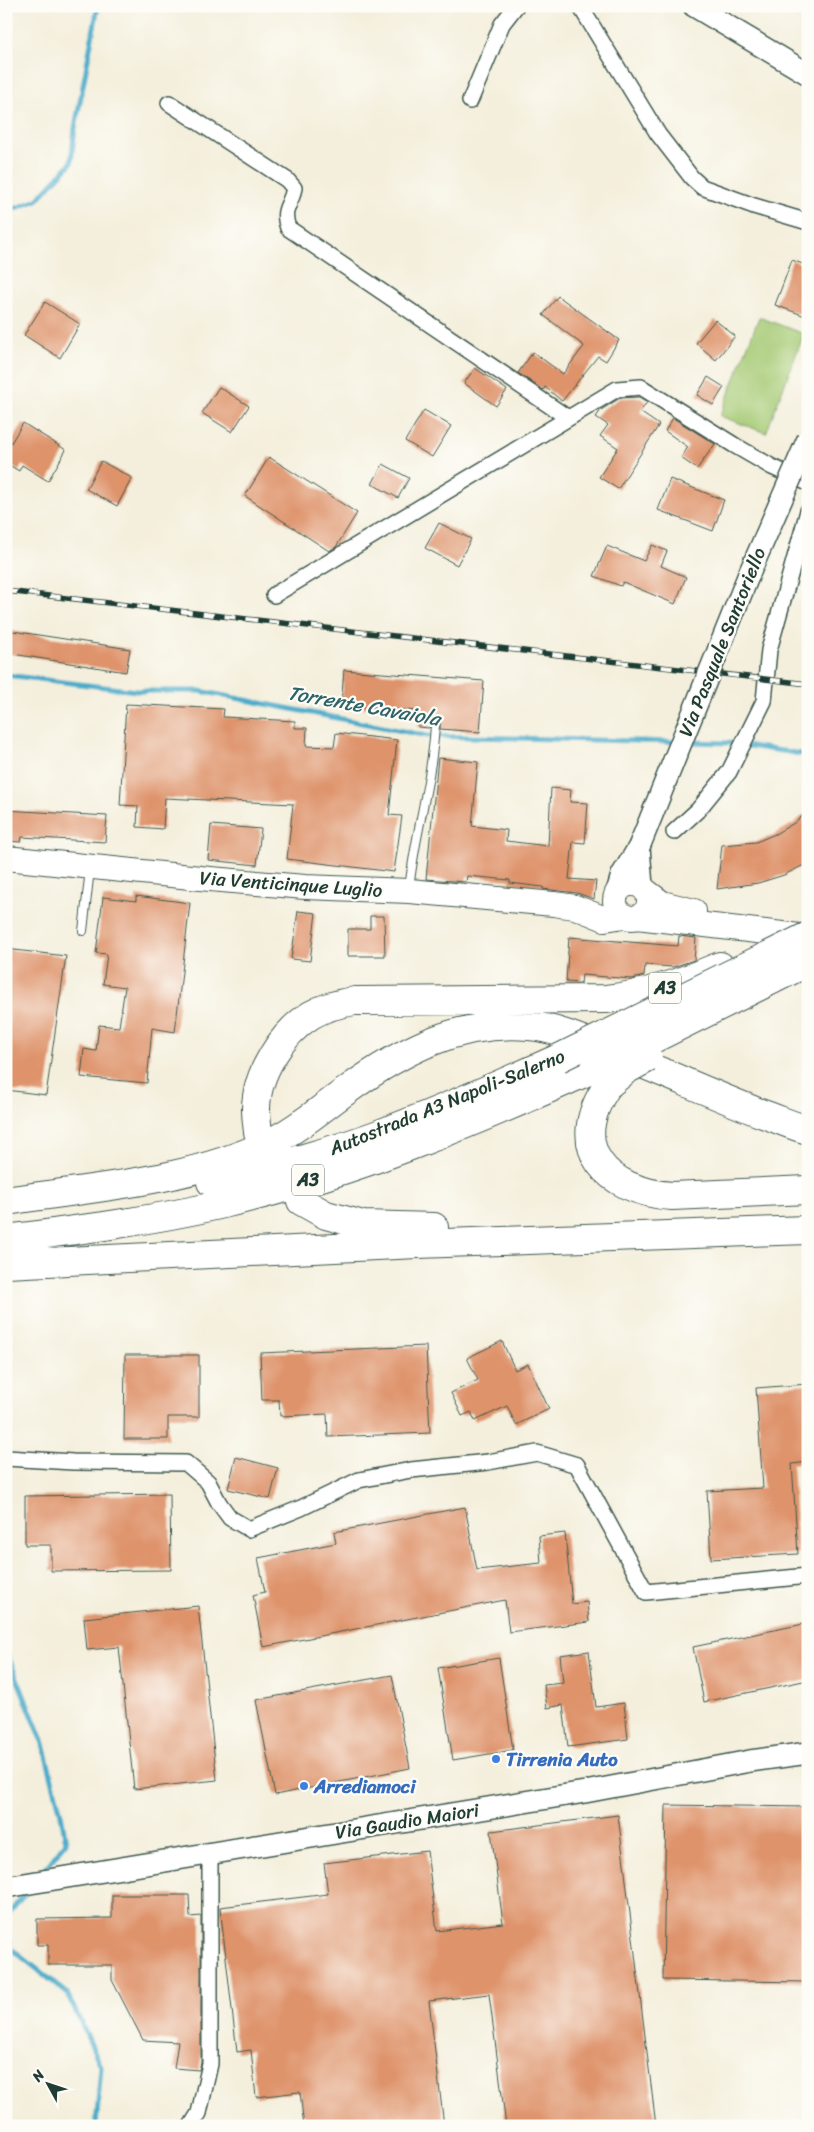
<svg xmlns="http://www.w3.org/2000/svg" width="814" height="2132" font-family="Sriracha,sans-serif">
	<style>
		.park { fill: #a6ca74; stroke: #628454 }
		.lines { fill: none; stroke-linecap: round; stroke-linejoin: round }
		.stream { stroke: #4bacca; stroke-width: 5 }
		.building { fill: #de936b }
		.lane-casing { stroke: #3f584d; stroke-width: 10 }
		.street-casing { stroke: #3f584d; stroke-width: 18 }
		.secondary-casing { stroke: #3f584d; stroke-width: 24 }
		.primary-casing { stroke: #3f584d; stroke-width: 26 }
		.highway-casing { stroke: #3f584d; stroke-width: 30 }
		.lane { stroke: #fff; stroke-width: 8 }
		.street { stroke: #fff; stroke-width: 15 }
		.secondary { stroke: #fff; stroke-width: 21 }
		.primary { stroke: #fff; stroke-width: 24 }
		.highway { stroke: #fff; stroke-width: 28 }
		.rail-casing { stroke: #1f3d34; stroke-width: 5.5 }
		.rail { stroke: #fdfcf7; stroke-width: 4; stroke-dasharray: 11; stroke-linecap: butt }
		.secondary-bridge-casing { stroke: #3f584d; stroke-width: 24; stroke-linecap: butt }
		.highway-bridge-casing { stroke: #3f584d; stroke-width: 30; stroke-linecap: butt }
		.secondary-bridge { stroke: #fff; stroke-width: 21 }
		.highway-bridge { stroke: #fff; stroke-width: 28 }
		.shop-dot { fill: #3f7fe0; stroke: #fdfcf7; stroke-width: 2 }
		.labels { text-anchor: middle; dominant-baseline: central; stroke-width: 4.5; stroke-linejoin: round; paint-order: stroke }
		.shield { fill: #fdfcf7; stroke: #62766e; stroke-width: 1 }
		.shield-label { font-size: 18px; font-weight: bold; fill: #1f3d34 }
		.street-label { font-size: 19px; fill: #1f3d34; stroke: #fdfcf7 }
		.shop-label { font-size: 19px; font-weight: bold; fill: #366cbe; stroke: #fdfcf7; text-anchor: start }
		.water-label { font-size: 20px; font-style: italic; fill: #2e6468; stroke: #fdfcf7 }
	</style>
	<rect width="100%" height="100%" fill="#fdfcf7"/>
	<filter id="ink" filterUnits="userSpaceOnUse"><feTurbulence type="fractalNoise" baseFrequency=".02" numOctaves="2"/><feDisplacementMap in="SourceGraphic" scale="10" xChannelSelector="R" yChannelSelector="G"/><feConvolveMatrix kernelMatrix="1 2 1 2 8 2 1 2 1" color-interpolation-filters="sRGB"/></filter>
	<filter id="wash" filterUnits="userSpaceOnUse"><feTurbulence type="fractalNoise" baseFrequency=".0096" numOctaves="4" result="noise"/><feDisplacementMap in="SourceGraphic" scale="20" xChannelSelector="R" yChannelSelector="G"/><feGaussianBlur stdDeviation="1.12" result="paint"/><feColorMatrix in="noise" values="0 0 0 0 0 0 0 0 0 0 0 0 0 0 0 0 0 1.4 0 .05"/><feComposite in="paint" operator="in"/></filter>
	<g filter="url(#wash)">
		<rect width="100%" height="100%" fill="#f4efdc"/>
		<path class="park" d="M759 317 804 334 766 433 720 416Z"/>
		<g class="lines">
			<path class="stream" d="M6 212 37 200 71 163 75 128 98 6
				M6 675 137 691H200L428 736 676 742
				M687 742 729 743 808 755
				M6 1651 42 1740 61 1814 66 1842 41 1874
				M6 1917 28 1890
				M6 1923 12 1949 67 1993 101 2066 96 2126"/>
		</g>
		<g id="blocks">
			<path class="building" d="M792 260 808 266V317L775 305Z
				M558 296 619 340 606 361 598 356 562 401 545 387 543 390 518 373 533 352 563 374 584 346 543 315Z
				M45 302 80 324 60 358 24 335Z
				M715 320 735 336 716 360 696 343Z
				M475 368 507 390 496 406 464 383Z
				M708 377 724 387 713 405 697 395Z
				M219 387 249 406 232 432 202 413Z
				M639 397 647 402 640 412 659 425 618 489 599 477 618 448 600 436 608 425 596 417 601 410 620 398Z
				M424 410 451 426 432 457 405 441Z
				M673 418 715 444 697 469 681 458 688 447 665 431Z
				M23 423 66 450 48 481 22 465 19 471 6 463V451Z
				M269 457 357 513 336 547 329 551 245 496Z
				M101 461 132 478 117 506 86 489Z
				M383 464 409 478 398 498 372 484Z
				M670 479 724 500 713 531 658 510Z
				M439 523 471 539 457 565 425 548Z
				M652 545 667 551 661 566 686 577 675 604 623 582 621 586 594 576 607 546 644 561Z
				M6 630 130 649 126 672 6 653Z
				M344 670 484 681 480 732 440 729V722L435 719 430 722 429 728 418 727 419 711 341 706Z
				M126 704 224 709 223 717 295 721V728H307L306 746 334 747 336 733 397 740 389 815 402 816 394 872 287 859 293 804 165 798 163 829 137 827 138 806 120 805Z
				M438 758 478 762 472 826 507 830 506 841 548 846 551 788 571 790 570 802 588 803 585 843 573 842 569 879 596 881 594 899 577 893 543 889V887L510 883V880L467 876 466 882 426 879Z
				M6 810 107 816 105 842 22 837 21 842 6 841Z
				M808 811V863L784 875 758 883 717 889 722 845 756 842 775 834 794 823Z
				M211 825 261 829 257 865 208 860Z
				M136 896 190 903 175 1032 152 1028 147 1083 81 1077 84 1049 96 1051 99 1025 119 1027 125 987 103 984 107 954 96 953 103 897 136 901Z
				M298 911 316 913 310 961 291 959Z
				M370 916H384L385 956H348V929H370Z
				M679 936 696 938 694 960 673 967 645 965 644 976 632 979 582 975 581 983 566 982 569 937 678 946Z
				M6 949 66 956 46 1095 6 1090Z
				M502 1341 515 1370 528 1364 549 1409 516 1425 507 1406 475 1421 471 1412 462 1416 451 1393 478 1380 467 1358Z
				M426 1346 430 1433 328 1437 327 1414 280 1416 279 1400H262L260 1353Z
				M125 1355H199V1417H168V1439H124Z
				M808 1384V1462L792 1464 798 1554 711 1559 707 1491 763 1488 756 1388Z
				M236 1457 278 1468 270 1499 228 1489Z
				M170 1494 171 1570 51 1571V1545H25V1496Z
				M465 1507 477 1570 541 1563 539 1536 565 1533 572 1604 587 1602 589 1622 509 1632 505 1600 263 1647 253 1595 265 1592 258 1558 336 1543 334 1532Z
				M198 1606 217 1780 134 1789 119 1647 87 1650 84 1618Z
				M808 1623V1680L704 1702 693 1647Z
				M589 1651 596 1707 624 1703 628 1739 568 1747 563 1705 547 1708 544 1685 563 1683 560 1655Z
				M499 1658 513 1750 453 1760 438 1668Z
				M392 1675 410 1768 275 1795 256 1700Z
				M666 1805 808 1807V1982L663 1980Z
				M618 1815 656 2126H506L489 1994 429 2001 444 2126H304L300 2092 256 2097 251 2050 237 2052 220 1907 328 1894 324 1863 427 1851 437 1931 503 1923 491 1831Z
				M112 1895H189L190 1917 201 1916V2063L199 2070 174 2068 178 2042 143 2040 112 1980V1965H48V1945H37V1919L112 1918Z"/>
		</g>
	</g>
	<g filter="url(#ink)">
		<use href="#blocks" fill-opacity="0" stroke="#3f584d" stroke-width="1"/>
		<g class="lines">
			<defs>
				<path id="lane" d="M409 889C415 834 432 780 435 725
					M83 931 90 869"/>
				<path id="street" d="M580 6 658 134 692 178 702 187 754 206 808 222
					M470 101 502 24 516 6
					M169 103 287 180 294 188C291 207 281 207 288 228L568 418
					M274 595 617 389 641 387 734 445 772 467 808 483
					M674 832 698 810 729 772 764 701 769 650 808 511
					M6 1458 73 1462 186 1463 208 1482 219 1503 230 1518 249 1529 301 1508 359 1480 411 1470 488 1462 537 1453 577 1465 646 1592 808 1576
					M191 2126 199 2113 210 2064V1852"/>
				<path id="secondary" d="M694 6 808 74
					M639 847 642 887
					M617 892 622 875 639 847
					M6 1887 585 1792 750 1761 808 1753"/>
				<path id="primary" d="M6 858 210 879 305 887 409 891 554 904 575 907 605 919 625 916
					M615 901a17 17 0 1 1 34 0a17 17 0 1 1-34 0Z
					M646 891 662 903 694 911
					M637 917 808 937"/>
				<path id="highway" d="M608 1085C565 1148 606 1191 672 1196L808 1190
					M258 1132C257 1124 256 1116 256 1109 256 1074 282 1033 311 1015 325 1007 340 1003 355 1001L606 999C646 995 682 982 720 966
					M211 1182C266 1168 322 1155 376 1135 438 1112 499 1085 559 1058
					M6 1201C94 1187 190 1182 271 1142 298 1129 322 1108 346 1091 401 1051 459 1020 529 1026 556 1028 582 1040 607 1050 660 1070 711 1094 763 1114 778 1119 793 1126 808 1130
					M301 1201 326 1215 363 1225 434 1227
					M6 1239C78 1230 149 1221 219 1205 350 1175 474 1123 595 1068
					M6 1264 417 1244 808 1230"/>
			</defs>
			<use href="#lane" class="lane-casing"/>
			<use href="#street" class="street-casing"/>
			<use href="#secondary" class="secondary-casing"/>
			<use href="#primary" class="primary-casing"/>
			<use href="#highway" class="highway-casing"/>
			<use href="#lane" class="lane"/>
			<use href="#street" class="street"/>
			<use href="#secondary" class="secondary"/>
			<use href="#primary" class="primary"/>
			<use href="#highway" class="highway"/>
			<defs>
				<path id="rail" d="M6 591 808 684"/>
			</defs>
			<use href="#rail" class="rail-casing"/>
			<use href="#rail" class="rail"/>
			<defs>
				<path id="secondary-bridge" d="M639 847 749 574 808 439"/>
				<path id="highway-bridge" d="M559 1058 808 936
					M595 1068 808 962
					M608 1085 626 1070 648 1058"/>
			</defs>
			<use href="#secondary-bridge" class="secondary-bridge-casing"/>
			<use href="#highway-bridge" class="highway-bridge-casing"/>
			<use href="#secondary-bridge" class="secondary-bridge"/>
			<use href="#highway-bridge" class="highway-bridge"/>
		</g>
	</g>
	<g class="shop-dot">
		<circle cx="496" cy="1759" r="5"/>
		<circle cx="304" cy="1786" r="5"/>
	</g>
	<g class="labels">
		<g class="shield">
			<rect x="649" y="972.5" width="32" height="31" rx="4"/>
			<rect x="292" y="1164.5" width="32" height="31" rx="4"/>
		</g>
		<g class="shield-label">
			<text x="665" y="988">A3</text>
			<text x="308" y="1180">A3</text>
		</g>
		<g class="street-label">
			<text transform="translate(722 642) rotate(-68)">Via Pasquale Santoriello</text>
			<text transform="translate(291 884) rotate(4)">Via Venticinque Luglio</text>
			<text transform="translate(447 1102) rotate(-22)">Autostrada A3 Napoli-Salerno</text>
			<text transform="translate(407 1821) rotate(-9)">Via Gaudio Maiori</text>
		</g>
		<g class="shop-label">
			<text x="506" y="1759">Tirrenia Auto</text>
			<text x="314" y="1786">Arrediamoci</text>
		</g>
		<g class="water-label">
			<text transform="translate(364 706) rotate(10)">Torrente Cavaiola</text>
		</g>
	</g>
	<rect width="814" height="2132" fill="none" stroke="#fdfcf7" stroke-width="25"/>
	<g transform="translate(48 2084) rotate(310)" stroke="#fdfcf7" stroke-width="4" paint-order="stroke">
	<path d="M0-4L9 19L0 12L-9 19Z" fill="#1f3d34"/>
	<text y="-8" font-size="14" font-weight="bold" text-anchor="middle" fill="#1f3d34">N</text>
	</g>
</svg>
